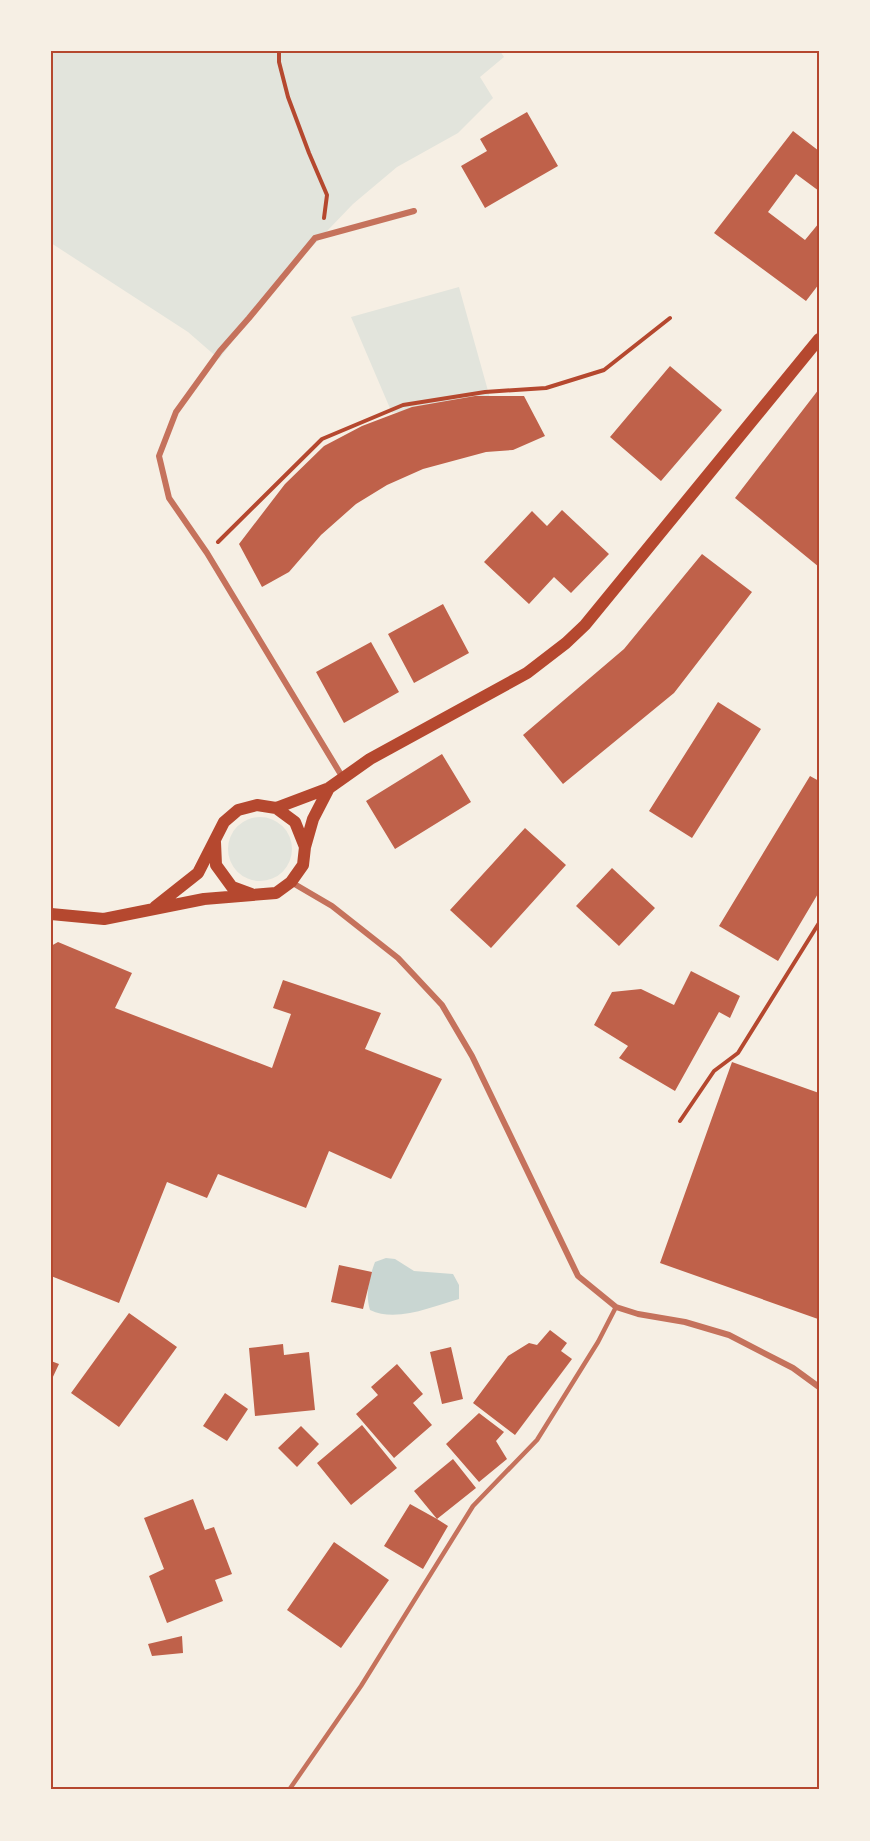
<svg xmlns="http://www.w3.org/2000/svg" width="870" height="1841" font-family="'Alegreya Sans',sans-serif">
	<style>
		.green { fill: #e2e4dc }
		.water { fill: #c9d6d2 }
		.building { fill: #bf614a }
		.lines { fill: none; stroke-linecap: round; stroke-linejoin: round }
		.path { stroke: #b5482f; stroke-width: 4 }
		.service { stroke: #c5725c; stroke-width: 4.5 }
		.minor { stroke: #c5725c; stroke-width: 6 }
		.secondary { stroke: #b5482f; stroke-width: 12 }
		.neatline { fill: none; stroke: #b5482f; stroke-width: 2 }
	</style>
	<rect width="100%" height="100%" fill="#f6efe4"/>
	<path class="green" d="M51 51H500L504 57 480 77 493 98 458 133 397 167 353 204 278 282 219 359 188 332 51 243Z
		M459 287 490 398 392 413 351 317Z
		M228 849a32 32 0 1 1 64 0a32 32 0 1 1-64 0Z"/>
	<path class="water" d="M386 1258 395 1259 414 1271 453 1274 459 1285V1299C433 1306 397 1323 370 1310 365 1294 369 1278 375 1262Z"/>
	<path class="building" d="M527 112 558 166 485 208 461 166 487 151 480 139Z
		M793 131 819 151V191L796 174 768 212 805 240 819 223V284L806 301 714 233Z
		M670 366 722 410 661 481 610 437Z
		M819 389V567L735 498Z
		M475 396H524L545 436 513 450 486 452 423 469 387 485 356 504 321 535 289 572 262 587 239 544 285 484 324 446 362 426 412 407Z
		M562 510 609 554 571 593 554 577 529 604 484 562 532 511 547 526Z
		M702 554 752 592 674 693 563 784 523 735 624 649Z
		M443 604 469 653 414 683 388 634Z
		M371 642 399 692 344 723 316 672Z
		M718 702 761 729 692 838 649 811Z
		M442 754 471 802 395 849 366 801Z
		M810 776 819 781V892L778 961 719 926Z
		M525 828 566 865 491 948 450 910Z
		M612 868 655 908 619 946 576 906Z
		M58 942 132 973 115 1008 272 1068 291 1014 273 1008 283 980 381 1013 365 1049 442 1079 391 1179 329 1151 306 1208 218 1174 207 1198 167 1182 119 1303 51 1276V946Z
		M691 971 740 996 730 1018 719 1012 675 1091 619 1058 628 1046 594 1025 612 992 641 989 674 1005Z
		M732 1062 819 1093 818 1319 660 1263Z
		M339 1265 372 1272 363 1309 331 1302Z
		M129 1313 177 1347 119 1427 71 1393Z
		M550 1330 567 1343 561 1351 572 1359 515 1435 473 1403 508 1356 529 1343 537 1345Z
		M283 1344 284 1355 309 1352 315 1410 255 1416 249 1348Z
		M451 1347 463 1399 442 1404 430 1352Z
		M51 1361 59 1364 51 1381Z
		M397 1364 423 1394 413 1403 432 1425 394 1458 356 1414 378 1395 371 1387Z
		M225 1393 248 1409 227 1441 203 1426Z
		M479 1413 504 1432 496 1441 507 1459 479 1482 446 1444Z
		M362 1425 397 1468 351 1505 317 1463Z
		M301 1426 319 1444 297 1467 278 1448Z
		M453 1459 476 1488 437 1519 448 1526 423 1569 384 1546 410 1504 437 1519 414 1491Z
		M193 1499 205 1530 214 1527 232 1574 215 1580 223 1601 167 1623 149 1576 164 1569 144 1518Z
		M334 1542 389 1580 341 1648 287 1610Z
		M182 1636 183 1653 152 1656 148 1644Z"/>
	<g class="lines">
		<path class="path" d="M279 51V62L288 97 309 153 327 195 324 218
			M218 542 322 439 403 405 485 392 546 388 604 370 670 318
			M680 1121 714 1071 738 1053 819 923"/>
		<path class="service" d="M289 1790 361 1686 473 1506 537 1440 598 1342 616 1307"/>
		<path class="minor" d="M343 778 207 553 169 498 159 456 176 412 220 351 249 318 315 238 414 211
			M291 882 332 906 398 958 442 1005 472 1056 578 1276 616 1307 638 1314 685 1322 729 1335 793 1368 819 1387"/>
		<path class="secondary" d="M276 808 329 788 370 759 527 673 566 643 585 625 819 339
			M215 842 216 865 232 887 251 894
			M155 907 198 873 224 822 238 810 257 805 276 808 295 822 305 847
			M51 914 104 919 204 899 276 893 291 882 303 865 305 847 313 819 329 788"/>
	</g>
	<rect width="870" height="1841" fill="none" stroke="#f6efe4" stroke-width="105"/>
	<rect x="52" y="52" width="766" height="1736" class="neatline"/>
</svg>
